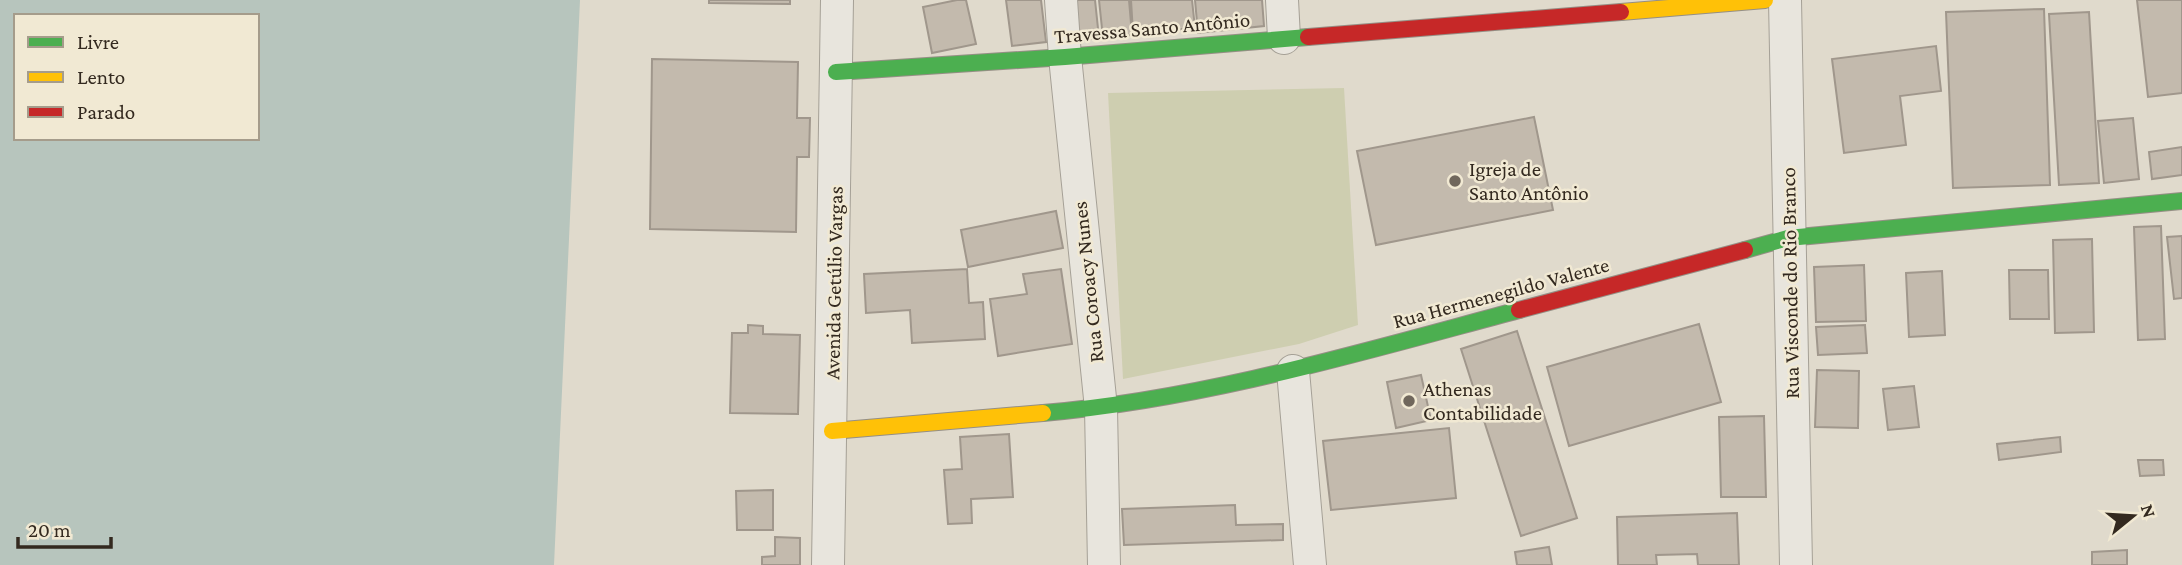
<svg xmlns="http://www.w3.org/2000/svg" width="2182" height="565" font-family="'Crimson Pro',serif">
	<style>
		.green { fill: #ceceb0 }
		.water { fill: #b7c5bd; fill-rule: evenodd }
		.building { fill: #c3baad; stroke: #a0978c; stroke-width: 2 }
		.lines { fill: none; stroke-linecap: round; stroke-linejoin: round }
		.street-casing { stroke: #a5a096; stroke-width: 34 }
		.fast-casing { stroke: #958f85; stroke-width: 18 }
		.slow-casing { stroke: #958f85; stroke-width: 18 }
		.jam-casing { stroke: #958f85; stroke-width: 18 }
		.street { stroke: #e8e5dd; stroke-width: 32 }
		.fast { stroke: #4caf50; stroke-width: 16 }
		.slow { stroke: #ffc107; stroke-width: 16 }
		.jam { stroke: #c62828; stroke-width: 16 }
		.poi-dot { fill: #70675c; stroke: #f1e9d3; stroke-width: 2.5 }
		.labels { text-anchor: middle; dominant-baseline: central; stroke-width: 5; stroke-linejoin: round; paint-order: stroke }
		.street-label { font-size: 21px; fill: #33291f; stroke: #f1e9d3 }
		.poi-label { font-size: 21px; fill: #33291f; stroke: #f1e9d3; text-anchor: start }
	</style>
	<rect width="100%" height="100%" fill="#e0dacc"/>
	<path class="green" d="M1344 88 1358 325 1299 344 1123 379 1108 93Z"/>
	<path class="water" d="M0 0H580L554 565H0ZM16 16H257V138H16Z"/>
	<path class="building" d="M709 0H790V4L709 3Z
		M957 0H966L976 44 932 53 923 7Z
		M1006 0H1041L1046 42 1012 46Z
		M1074 0H1095L1099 38 1078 41Z
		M1099 0H1129L1132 35 1103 38Z
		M1131 0H1192L1195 28 1133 33Z
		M1195 0H1262L1264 26 1198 33Z
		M2137 0H2182V93L2148 97Z
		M2044 9 2050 185 1953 188 1946 12Z
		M2089 12 2099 183 2059 185 2049 14Z
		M1936 46 1941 91 1900 96 1906 145 1844 153 1832 59Z
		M652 59 798 62 797 118H810L809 157H797L796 232 650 229Z
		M1534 117 1553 210 1376 245 1357 151Z
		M2133 118 2139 179 2104 183 2098 121Z
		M2182 147V175L2152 179 2149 152Z
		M1056 211 1063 248 968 267 961 230Z
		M2161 226 2165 339 2138 340 2134 227Z
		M2182 236V298L2174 299 2167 237Z
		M2092 239 2094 332 2055 333 2053 240Z
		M1864 265 1866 321 1816 322 1814 267Z
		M967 269 969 303 983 302 985 339 912 343 910 310 866 313 864 274Z
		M1061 269 1072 344 998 356 990 299 1027 294 1023 274Z
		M2009 270H2048L2049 319H2010Z
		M1942 271 1945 335 1909 337 1906 273Z
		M1699 324 1721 402 1569 446 1547 367Z
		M748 325 763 326V334L800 335 798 414 730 413 732 333H748Z
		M1865 325 1867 353 1818 355 1816 327Z
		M1517 331 1577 518 1521 536 1461 349Z
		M1817 370 1859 371 1858 428 1815 427Z
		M1421 375 1431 420 1396 428 1387 382Z
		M1914 386 1919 427 1888 430 1883 389Z
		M1764 416 1766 497H1721L1719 417Z
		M1449 428 1456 498 1331 510 1323 441Z
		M1009 434 1013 497 971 499 972 523 948 524 944 470 962 469 960 437Z
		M2060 437 2061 452 1999 460 1997 444Z
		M2138 460H2163L2164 475 2140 476Z
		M773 490V530H737L736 491Z
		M1235 505 1236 525 1283 524V540L1124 545 1122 509Z
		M1737 513 1739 565H1698L1697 554 1656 555 1657 565H1618L1617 517Z
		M775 537 800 538V565H762V557L775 556Z
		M1549 547 1552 565H1517L1515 552Z
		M2127 550V565H2092V552Z"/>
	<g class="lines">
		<defs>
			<path id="street" d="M1061 0 1065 57 1101 408 1104 565
				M1282 0 1284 38
				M1785 0 1796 565
				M1293 371 1310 565
				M828 565 837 0"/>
			<path id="fast" d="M836 72 1065 57 1308 37
				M1745 250 1788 238 2182 201
				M1043 413C1205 399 1362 352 1519 310"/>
			<path id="slow" d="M1621 12 1765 0
				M832 431 1043 413"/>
			<path id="jam" d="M1308 37 1621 12
				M1519 310 1745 250"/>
		</defs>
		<use href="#street" class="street-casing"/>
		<use href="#fast" class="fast-casing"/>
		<use href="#slow" class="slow-casing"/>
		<use href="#jam" class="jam-casing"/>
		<use href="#street" class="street"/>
		<use href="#fast" class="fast"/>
		<use href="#slow" class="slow"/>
		<use href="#jam" class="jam"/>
	</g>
	<g class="poi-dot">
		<circle cx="1455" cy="181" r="7"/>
		<circle cx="1409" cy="401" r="7"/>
	</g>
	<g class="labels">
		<g class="street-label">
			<text transform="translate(1152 28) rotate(-5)">Travessa Santo Antônio</text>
			<text transform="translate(1088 282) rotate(-96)">Rua Coroacy Nunes</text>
			<text transform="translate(834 283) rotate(-89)">Avenida Getúlio Vargas</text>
			<text transform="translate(1790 283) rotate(-91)">Rua Visconde do Rio Branco</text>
			<text transform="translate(1501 293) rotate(-15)">Rua Hermenegildo Valente</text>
		</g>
		<g class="poi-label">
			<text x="1469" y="169">Igreja de<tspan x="1469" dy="24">Santo Antônio</tspan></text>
			<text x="1423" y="389">Athenas<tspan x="1423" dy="24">Contabilidade</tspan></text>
		</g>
	</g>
	<rect x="14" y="14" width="245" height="126" fill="#f1e9d3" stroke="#a59c8b" stroke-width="2"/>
	<rect x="28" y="37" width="35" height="10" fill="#4caf50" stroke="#a59c8b" stroke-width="2"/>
	<text x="77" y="49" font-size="21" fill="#33291f">Livre</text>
	<rect x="28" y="72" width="35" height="10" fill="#ffc107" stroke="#a59c8b" stroke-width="2"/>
	<text x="77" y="84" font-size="21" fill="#33291f">Lento</text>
	<rect x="28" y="107" width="35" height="10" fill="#c62828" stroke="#a59c8b" stroke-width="2"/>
	<text x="77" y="119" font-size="21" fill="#33291f">Parado</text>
	<g transform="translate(2133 516) rotate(72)" stroke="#f1e9d3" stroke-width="5" paint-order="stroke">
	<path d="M0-5L12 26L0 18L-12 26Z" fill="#33291f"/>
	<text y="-10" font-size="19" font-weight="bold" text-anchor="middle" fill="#33291f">N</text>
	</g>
	<path d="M18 537v10h93v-10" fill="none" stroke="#33291f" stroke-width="3.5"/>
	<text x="28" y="537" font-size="21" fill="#33291f" stroke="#f1e9d3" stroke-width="5" paint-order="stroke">20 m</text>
</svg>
